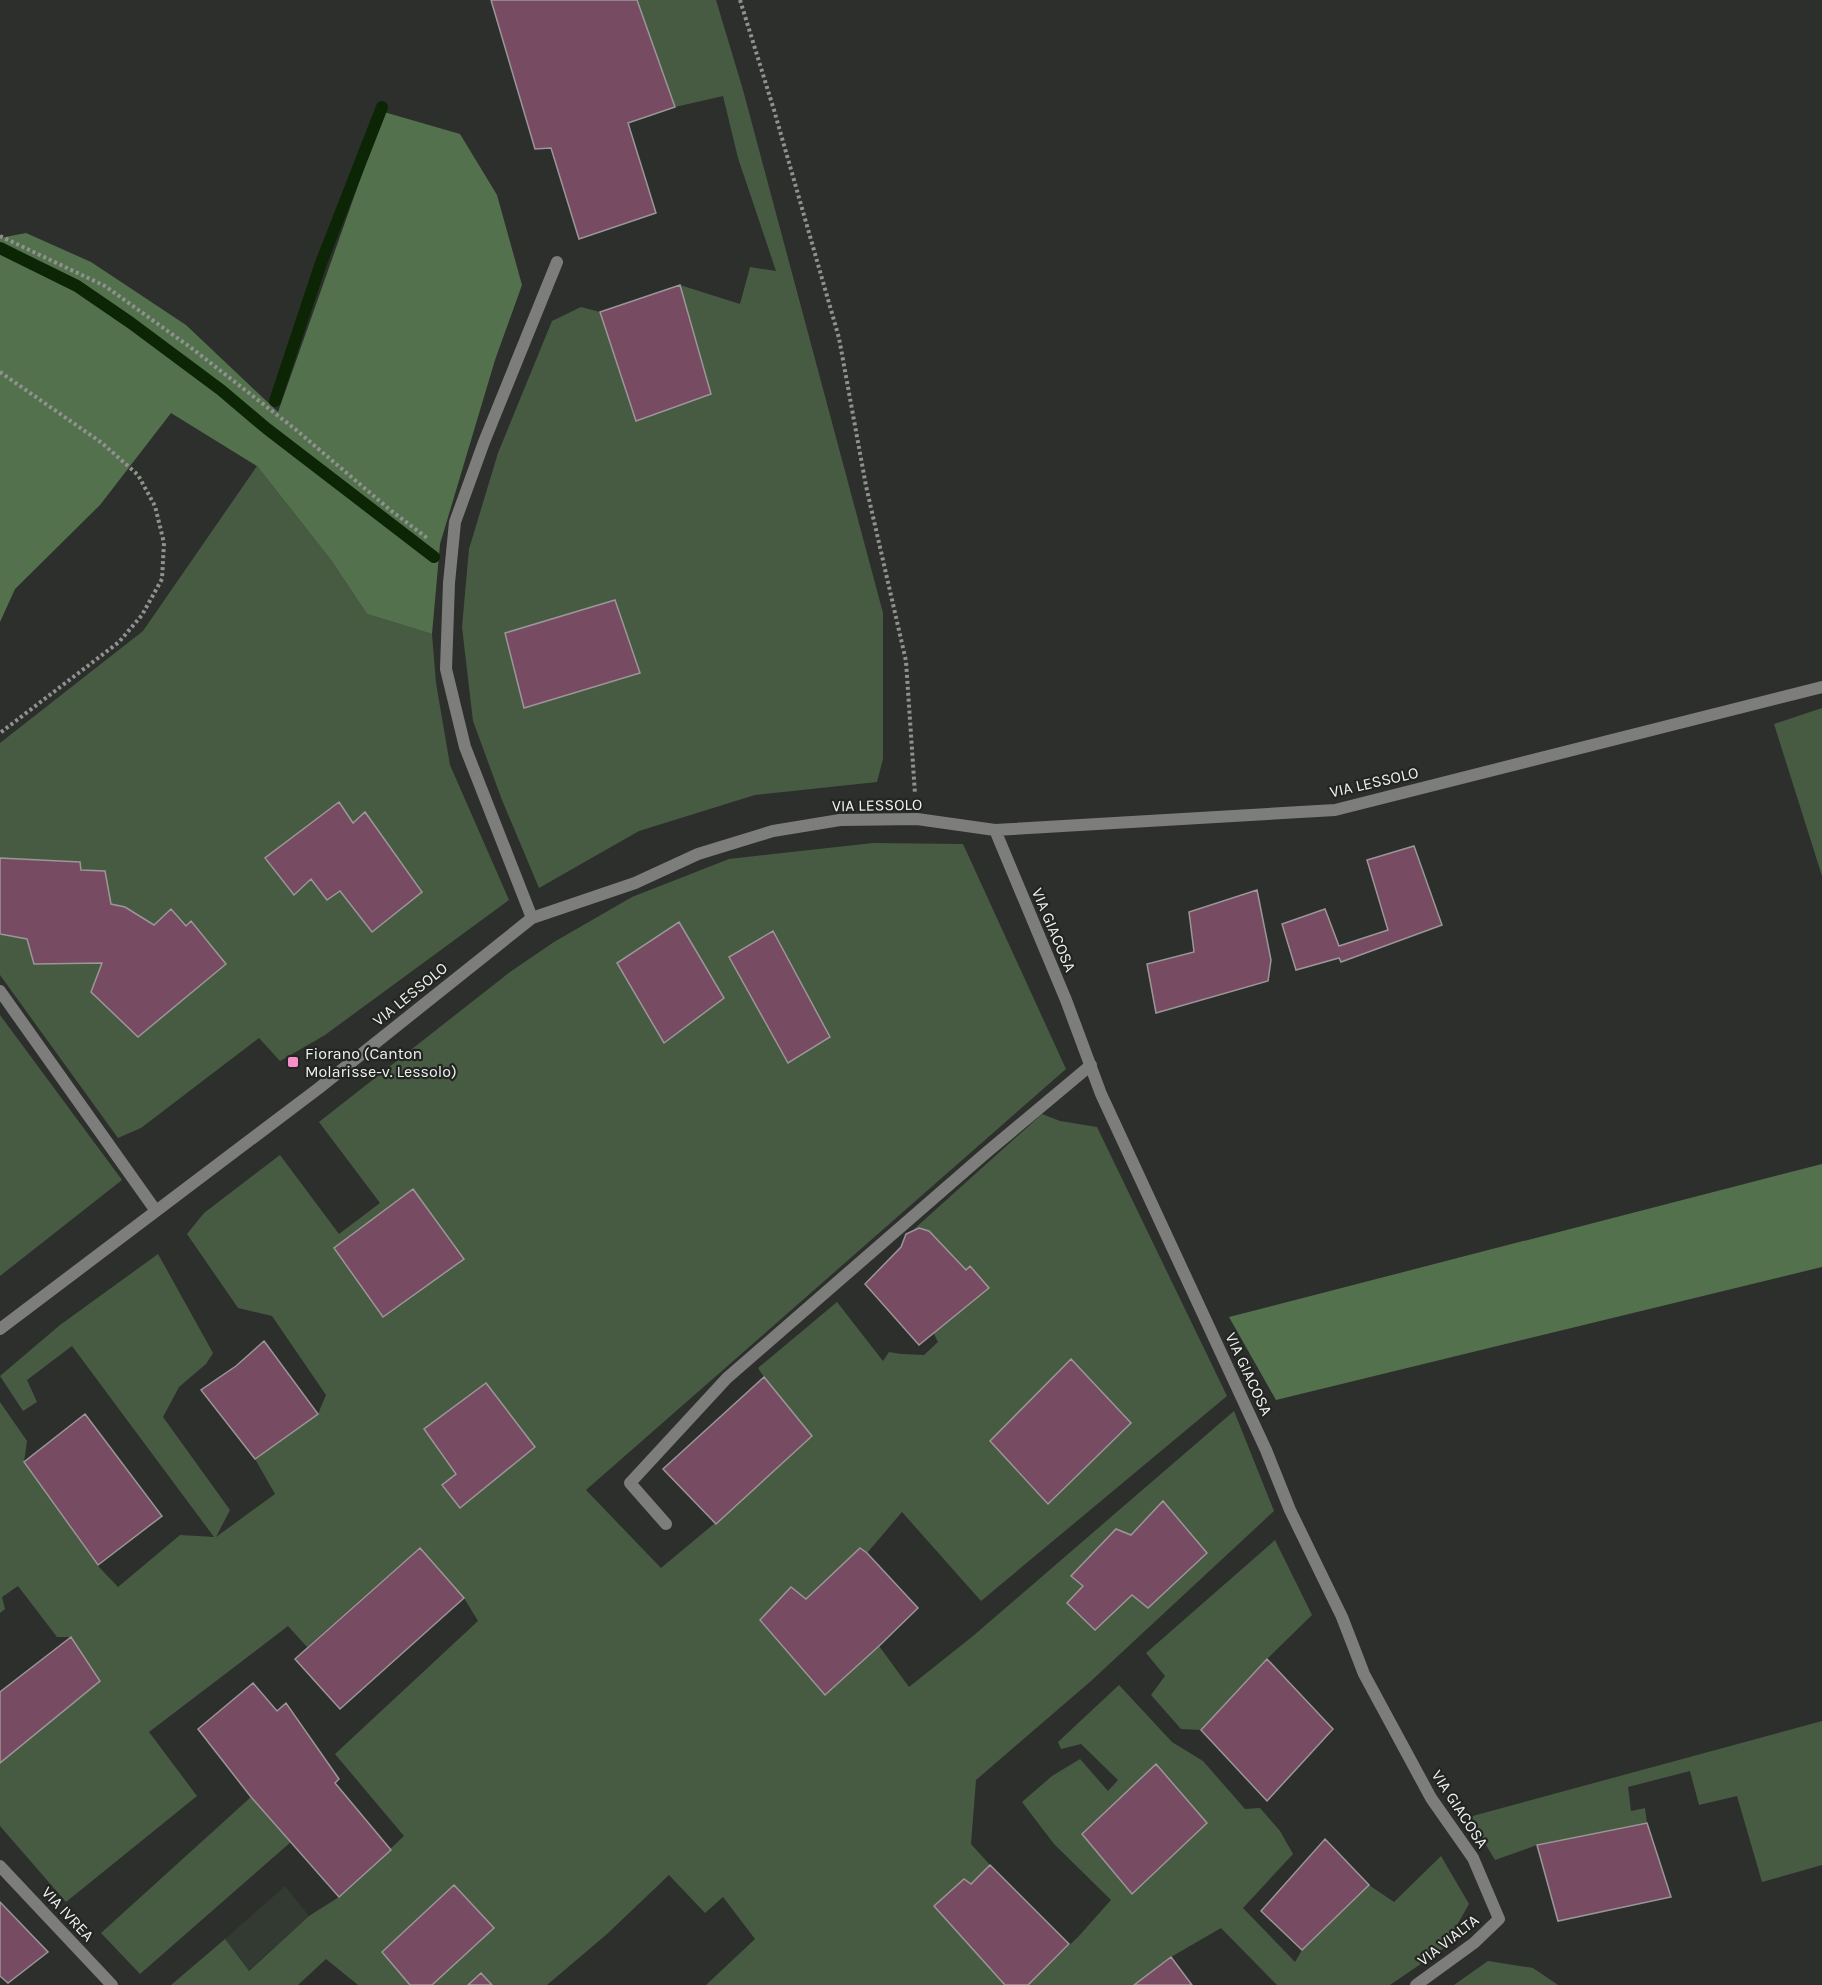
<svg xmlns="http://www.w3.org/2000/svg" width="1822" height="1985" font-family="Karla,sans-serif">
	<style>
		.built { fill: #333a32 }
		.green { fill: #475b42 }
		.forest { fill: #54714d }
		.lines { fill: none; stroke-linecap: round; stroke-linejoin: round }
		.stream { stroke: #0c2605; stroke-width: 12 }
		.building { fill: #774c62; stroke: #9b9698; stroke-width: 1.5 }
		.path { stroke: #909290; stroke-width: 4; stroke-dasharray: 3 3; stroke-linecap: butt }
		.lane { stroke: #7d7e7c; stroke-width: 12 }
		.street { stroke: #7d7e7c; stroke-width: 12 }
		.poi-dot { fill: #f98fc9; stroke: #232523; stroke-width: 2 }
		.labels { text-anchor: middle; dominant-baseline: central; stroke-width: 4.5; stroke-linejoin: round; paint-order: stroke }
		.street-label { font-size: 16px; fill: #f0f2f0; stroke: #232523 }
		.poi-label { font-size: 16px; fill: #f0f2f0; stroke: #232523; text-anchor: start }
	</style>
	<rect width="100%" height="100%" fill="#2d2f2c"/>
	<path class="built" d="M285 1886 309 1916 248 1971 225 1939Z"/>
	<path class="green" d="M637 0H716L743 90 883 613V759L877 782 755 795 639 831 539 888 502 800 473 721 462 627 469 549 498 453 552 321 581 307 600 312 637 421 711 394 680 285 740 304 750 267 776 271 738 158 723 96 675 107Z
		M257 466 331 560 367 614 432 634 436 683 450 765 509 900 325 1035 280 1061 259 1038 141 1128 118 1138 0 975V743L143 631Z
		M1822 708V876L1774 724Z
		M873 843 963 844 1066 1069 586 1490 661 1568 715 1523 663 1469 764 1377 758 1368 837 1302 883 1361 889 1352 901 1354 924 1355 938 1342 933 1332 970 1267 966 1270 929 1231 924 1229 913 1230 1042 1114 1060 1121 1097 1127 1227 1396 981 1601 902 1512 867 1553 859 1549 806 1599 791 1587 760 1621 825 1695 879 1646 909 1687 973 1636 1234 1411 1274 1511 1091 1681 976 1780 971 1844 990 1865 971 1884 964 1880 934 1906 1005 1985H706L755 1939 723 1897 705 1913 669 1875 607 1934 547 1985H492L481 1973 468 1985H358L326 1959 298 1985H171L225 1939 249 1971 309 1916 339 1897 404 1836 335 1754 478 1621 464 1598 419 1548 307 1647 288 1626 149 1732 197 1796 66 1902 0 1826V1763L100 1681 72 1637H57L18 1586 2 1597 5 1609 0 1613V1402L27 1441 24 1462 97 1565 118 1587 180 1535 214 1537 72 1346 27 1380 37 1402 23 1411 0 1376 60 1325 158 1254 213 1353 206 1364 179 1387 163 1417 230 1510 216 1537 275 1494 255 1459 318 1414 326 1395 272 1316 238 1308 187 1234 204 1213 280 1155 339 1234 380 1203 319 1122 510 972 554 942 632 897 729 859Z
		M0 1015 122 1180 0 1276Z
		M1275 1540 1312 1615 1267 1659 1201 1730 1181 1729 1151 1695 1165 1676 1146 1653Z
		M1119 1685 1172 1742 1203 1761 1245 1809 1260 1808 1280 1831 1293 1854 1243 1908 1295 1962 1302 1950 1369 1885 1394 1902 1441 1856 1469 1904 1444 1948 1390 1985H1277L1221 1928 1171 1957 1134 1985H1028L1078 1937 1111 1900 1054 1844 1022 1802 1052 1776 1080 1759 1108 1791 1118 1780 1081 1744 1061 1749 1058 1742Z
		M1822 1721V1865L1762 1882 1737 1796 1699 1805 1690 1771 1628 1787 1631 1811 1645 1808 1647 1823 1537 1845 1495 1860 1469 1817Z
		M251 1797 292 1841 140 1974 101 1933Z
		M1488 1961 1533 1968 1558 1985H1454Z"/>
	<path class="forest" d="M384 112 460 134 497 195 522 285 495 360 440 544 432 634 367 614 331 560 257 466 171 413 100 505 15 589 0 622V238L26 233 91 262 186 325 278 412Z
		M1822 1164V1267L1276 1400 1229 1317Z"/>
	<g class="lines">
		<path class="stream" d="M0 248 77 286 131 323 221 390 266 428 434 557
			M275 401 321 263 382 107"/>
	</g>
	<path class="building" d="M491 0H637L675 107 628 123 656 213 579 239 551 148 535 149Z
		M680 285 711 394 636 421 600 312Z
		M615 600 640 673 524 708 505 633Z
		M339 802 353 823 365 812 422 892 372 932 340 891 327 900 311 879 294 895 265 858Z
		M1414 846 1442 925 1341 962 1339 958 1296 970 1282 924 1325 909 1339 946 1388 930 1367 860Z
		M0 858 80 862 81 870 105 871 111 904 125 907 154 925 171 909 186 926 191 921 226 964 138 1037 91 992 102 963 34 964 27 939 0 934Z
		M1257 890 1271 960 1268 981 1156 1013 1147 964 1194 952 1189 912Z
		M679 922 724 998 664 1043 617 963Z
		M773 931 830 1037 788 1063 729 957Z
		M413 1189 464 1259 383 1317 334 1248Z
		M919 1228 929 1231 966 1270 970 1266 989 1288 919 1345 865 1284 901 1247 906 1234Z
		M264 1341 318 1414 255 1459 201 1390 236 1366Z
		M1071 1359 1131 1423 1048 1504 990 1441Z
		M764 1377 812 1436 716 1524 663 1469Z
		M486 1383 535 1447 460 1508 442 1485 456 1474 424 1429Z
		M85 1414 162 1516 98 1565 24 1462Z
		M1163 1501 1207 1553 1148 1608 1132 1595 1095 1630 1067 1603 1083 1586 1071 1576 1116 1529 1131 1535Z
		M420 1548 464 1598 340 1709 295 1659Z
		M860 1548 867 1553 918 1608 879 1646 825 1695 760 1620 791 1587 806 1599Z
		M71 1637 100 1681 0 1763V1692Z
		M1267 1659 1333 1729 1267 1801 1201 1730Z
		M253 1683 277 1711 286 1703 339 1779 335 1783 391 1850 339 1897 251 1797 198 1729Z
		M1156 1764 1207 1823 1132 1894 1082 1834Z
		M1647 1823 1671 1897 1558 1921 1537 1845Z
		M1325 1839 1369 1885 1302 1950 1261 1911Z
		M990 1865 1069 1944 1028 1985H1005L934 1906 964 1879 971 1884Z
		M454 1885 494 1928 432 1985H410L382 1952Z
		M0 1902 48 1952 8 1983 0 1976Z
		M1171 1957 1192 1985H1134Z
		M481 1973 492 1985H468Z"/>
	<g class="lines">
		<path class="path" d="M740 0 774 110 839 338 866 486 906 661 915 794
			M0 236 105 286 194 350 295 429 389 509 427 538
			M0 372 102 443 138 475 155 506 164 543 162 579 142 615 119 642 0 733"/>
		<path class="lane" d="M666 1524 630 1483 727 1378 987 1152 1091 1065"/>
		<path class="street" d="M995 830 1066 1000 1101 1094 1266 1450 1290 1510 1342 1617 1364 1674 1431 1798 1473 1858 1499 1919 1474 1943 1416 1985
			M532 918 465 747 446 669 449 583 455 522 484 442 557 262
			M0 991 156 1211
			M0 1329 319 1088 532 918 635 883 698 854 773 831 840 820 917 819 995 830 1335 810 1822 687
			M0 1866 112 1985"/>
	</g>
	<rect class="poi-dot" x="287" y="1056" width="12" height="12" rx="3"/>
	<g class="labels">
		<g class="street-label">
			<text transform="translate(1374 782) rotate(-13)">VIA LESSOLO</text>
			<text transform="translate(877 805) rotate(-1)">VIA LESSOLO</text>
			<text transform="translate(1054 930) rotate(67)">VIA GIACOSA</text>
			<text transform="translate(410 994) rotate(-39)">VIA LESSOLO</text>
			<text transform="translate(1249 1374) rotate(65)">VIA GIACOSA</text>
			<text transform="translate(1460 1809) rotate(57)">VIA GIACOSA</text>
			<text transform="translate(68 1914) rotate(47)">VIA IVREA</text>
			<text transform="translate(1448 1940) rotate(-38)">VIA VIALTA</text>
		</g>
		<g class="poi-label">
			<text x="305" y="1053">Fiorano (Canton<tspan x="305" dy="18">Molarisse-v. Lessolo)</tspan></text>
		</g>
	</g>
</svg>
